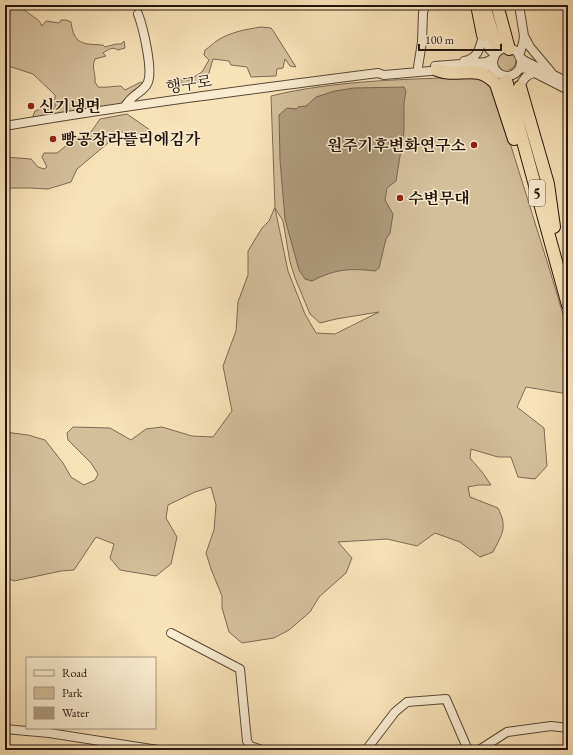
<svg xmlns="http://www.w3.org/2000/svg" width="573" height="755" font-family="'EB Garamond','Noto Serif KR',serif">
	<style>
		.green { fill: #d4bf9b; stroke: #7c6a54; fill-rule: evenodd }
		.water { fill: #b09c7e; stroke: #786650 }
		.lines { fill: none; stroke-linecap: round; stroke-linejoin: round }
		.stream { stroke: #786650; stroke-width: 1.5 }
		.highway-tunnel { stroke: #d8c39e; stroke-width: 12; stroke-dasharray: 12 6; stroke-linecap: butt }
		.minor-casing { stroke: #594837; stroke-width: 10 }
		.highway-casing { stroke: #24140c; stroke-width: 14 }
		.minor { stroke: #faecd1; stroke-width: 8 }
		.highway { stroke: #f8e2b8; stroke-width: 12 }
		.poi-dot { fill: #8f2418; stroke: #faecd1; stroke-width: 1.5 }
		.labels { text-anchor: middle; dominant-baseline: central; stroke-width: 3; stroke-linejoin: round; paint-order: stroke }
		.shield { fill: #faecd1; stroke: #645547; stroke-width: 1 }
		.shield-label { font-size: 15px; font-weight: bold; fill: #24140c }
		.street-label { font-size: 16px; fill: #24140c; stroke: #faecd1 }
		.poi-label { font-size: 16px; font-weight: bold; fill: #24140c; stroke: #faecd1; text-anchor: start }
	</style>
	<rect width="100%" height="100%" fill="#f8e2b8"/>
	<filter id="stains"><feTurbulence type="fractalNoise" baseFrequency=".005" numOctaves="4"/><feColorMatrix values="0 0 0 0 .2 0 0 0 0 .09 0 0 0 0 .02 0 0 0 .5 -.17"/></filter>
	<radialGradient id="worn" r=".72"><stop offset=".6" stop-color="#630" stop-opacity="0"/><stop offset="1" stop-color="#630" stop-opacity=".3"/></radialGradient>
	<path class="green" d="M5 5C20 5 20 7 31 15 38 20 38 18 42 26L46 21 59 23 61 20H66L71 22C74 45 83 44 103 45L105 47 116 44H121L124 41 125 48 118 50C112 46 108 50 103 53L106 56 95 59C91 69 96 72 95 82L98 87C106 88 113 86 121 86L125 90 141 82 143 83 141 88 124 105 31 121 35 111 38 110 40 108 44 110 55 108V95L33 74 5 65Z
		M261 27 271 28 274 32 296 67 290 66 285 59 283 68 277 69 276 76 251 77 247 67 231 65 229 61 213 59 208 76C194 86 189 86 172 80H189L202 72 209 60 204 55 205 50C210 47 213 43 218 40 231 32 247 29 261 27Z
		M498 61a9 9 0 1 1 18 0a9 9 0 1 1-18 0Z
		M477 77 492 85 550 271 568 331V394L526 387 517 407 544 428 547 466 535 479 518 477 511 457H498L471 449 470 458 482 472 491 485H478L468 487 470 497 498 508C508 528 502 534 493 552L480 557 460 542 435 533 417 546 387 539 338 542 352 558 346 573 319 597 310 612 289 630 274 638 242 643 229 632 222 608V596L211 569 206 553 214 530 216 505 211 487 195 492 168 505 166 518 177 537 171 564 156 576 120 570 110 558 114 544 96 537 74 570 61 571 14 581 5 577V432L28 435 45 440 63 463 71 477 84 485 95 480 98 474 91 463 68 440 67 433 73 427 110 428 131 440 146 429 162 427 192 436 213 437 232 411 223 366 236 331 238 302 248 275V251L262 228 269 221 275 207 271 96C336 80 410 79 477 77ZM275 208 283 221 290 262 295 278 310 314 320 323 336 319 379 312 335 334 316 333 305 314 288 271Z
		M127 114 150 130 153 135 121 132 77 169 71 182 48 189 30 188H5V157L31 159 38 167 44 169 47 167 42 157 44 153H57L77 137 86 139 100 119Z"/>
	<path class="water" d="M404 87 406 91 404 103V131L396 181 387 188 385 200 393 214 390 233 386 239 379 268 375 271C350 268 335 269 312 281L305 279 299 270 285 219 280 160 279 115 287 108 297 109 298 107 306 106 316 97 335 91 354 88Z"/>
	<g class="lines">
		<path class="stream" d="M341 5C348 8 353 11 359 5"/>
		<path class="highway-tunnel" d="M495 43 506 80"/>
		<defs>
			<path id="minor" d="M483 35 489 49 495 55
				M524 36 530 47 551 72
				M493 62a14 14 0 1 1 28 0a14 14 0 1 1-28 0Z
				M519 56 523 43 524 36 519 5
				M520 57 525 61 568 82
				M464 61C478 59 480 48 483 35
				M435 66 486 62 494 58
				M418 67 422 42 423 13 425 5
				M467 67 489 66 495 70
				M520 68 527 69 568 90
				M520 87C523 79 526 75 534 73
				M124 107C127 104 129 100 133 97 138 92 145 90 148 82 153 69 143 27 138 14
				M5 126C129 105 253 89 378 73L384 75 442 70
				M171 633 240 669 247 741 250 746 262 750
				M5 729 49 733 158 750
				M366 750 395 712 407 702 446 699 468 750
				M479 750 507 732 551 726 568 728"/>
			<path id="highway" d="M484 5 495 43
				M497 5 509 49
				M478 10 483 35
				M437 70C459 79 477 62 496 84L514 139
				M506 80 568 305
				M520 87 548 184 554 227"/>
		</defs>
		<use href="#minor" class="minor-casing"/>
		<use href="#highway" class="highway-casing"/>
		<use href="#minor" class="minor"/>
		<use href="#highway" class="highway"/>
	</g>
	<g class="poi-dot">
		<circle cx="31" cy="106" r="4"/>
		<circle cx="53" cy="139" r="4"/>
		<circle cx="474" cy="145" r="4"/>
		<circle cx="400" cy="198" r="4"/>
	</g>
	<g class="labels">
		<rect class="shield" x="529" y="180" width="16" height="26" rx="3"/>
		<g class="shield-label">
			<text x="537" y="193">5</text>
		</g>
		<g class="street-label">
			<text transform="translate(189 84) rotate(-8)">행구로</text>
		</g>
		<g class="poi-label">
			<text x="39" y="106">신기냉면</text>
			<text x="61" y="139">빵공장라뜰리에김가</text>
			<text x="466" y="145" text-anchor="end">원주기후변화연구소</text>
			<text x="408" y="198">수변무대</text>
		</g>
	</g>
	<rect width="573" height="755" fill="none" stroke="#f8e2b8" stroke-width="20"/>
	<rect x="6" y="6" width="561" height="743" fill="none" stroke="#24140c" stroke-width="2"/>
	<rect x="10" y="10" width="553" height="735" fill="none" stroke="#24140c"/>
	<rect x="26" y="657" width="130" height="72" fill="#faecd1" stroke="#a49682"/>
	<rect x="34" y="670" width="20" height="6" fill="#faecd1" stroke="#a49682"/>
	<text x="62" y="677" font-size="12" fill="#24140c">Road</text>
	<rect x="34" y="687" width="20" height="12" fill="#d4bf9b" stroke="#a49682"/>
	<text x="62" y="697" font-size="12" fill="#24140c">Park</text>
	<rect x="34" y="707" width="20" height="12" fill="#b09c7e" stroke="#a49682"/>
	<text x="62" y="717" font-size="12" fill="#24140c">Water</text>
	<path d="M419 44v6h82v-6" fill="none" stroke="#24140c" stroke-width="2"/>
	<text x="425" y="44" font-size="12" fill="#24140c" stroke="#faecd1" stroke-width="3" paint-order="stroke">100 m</text>
	<rect width="100%" height="100%" filter="url(#stains)"/>
	<rect width="100%" height="100%" fill="url(#worn)"/>
</svg>
